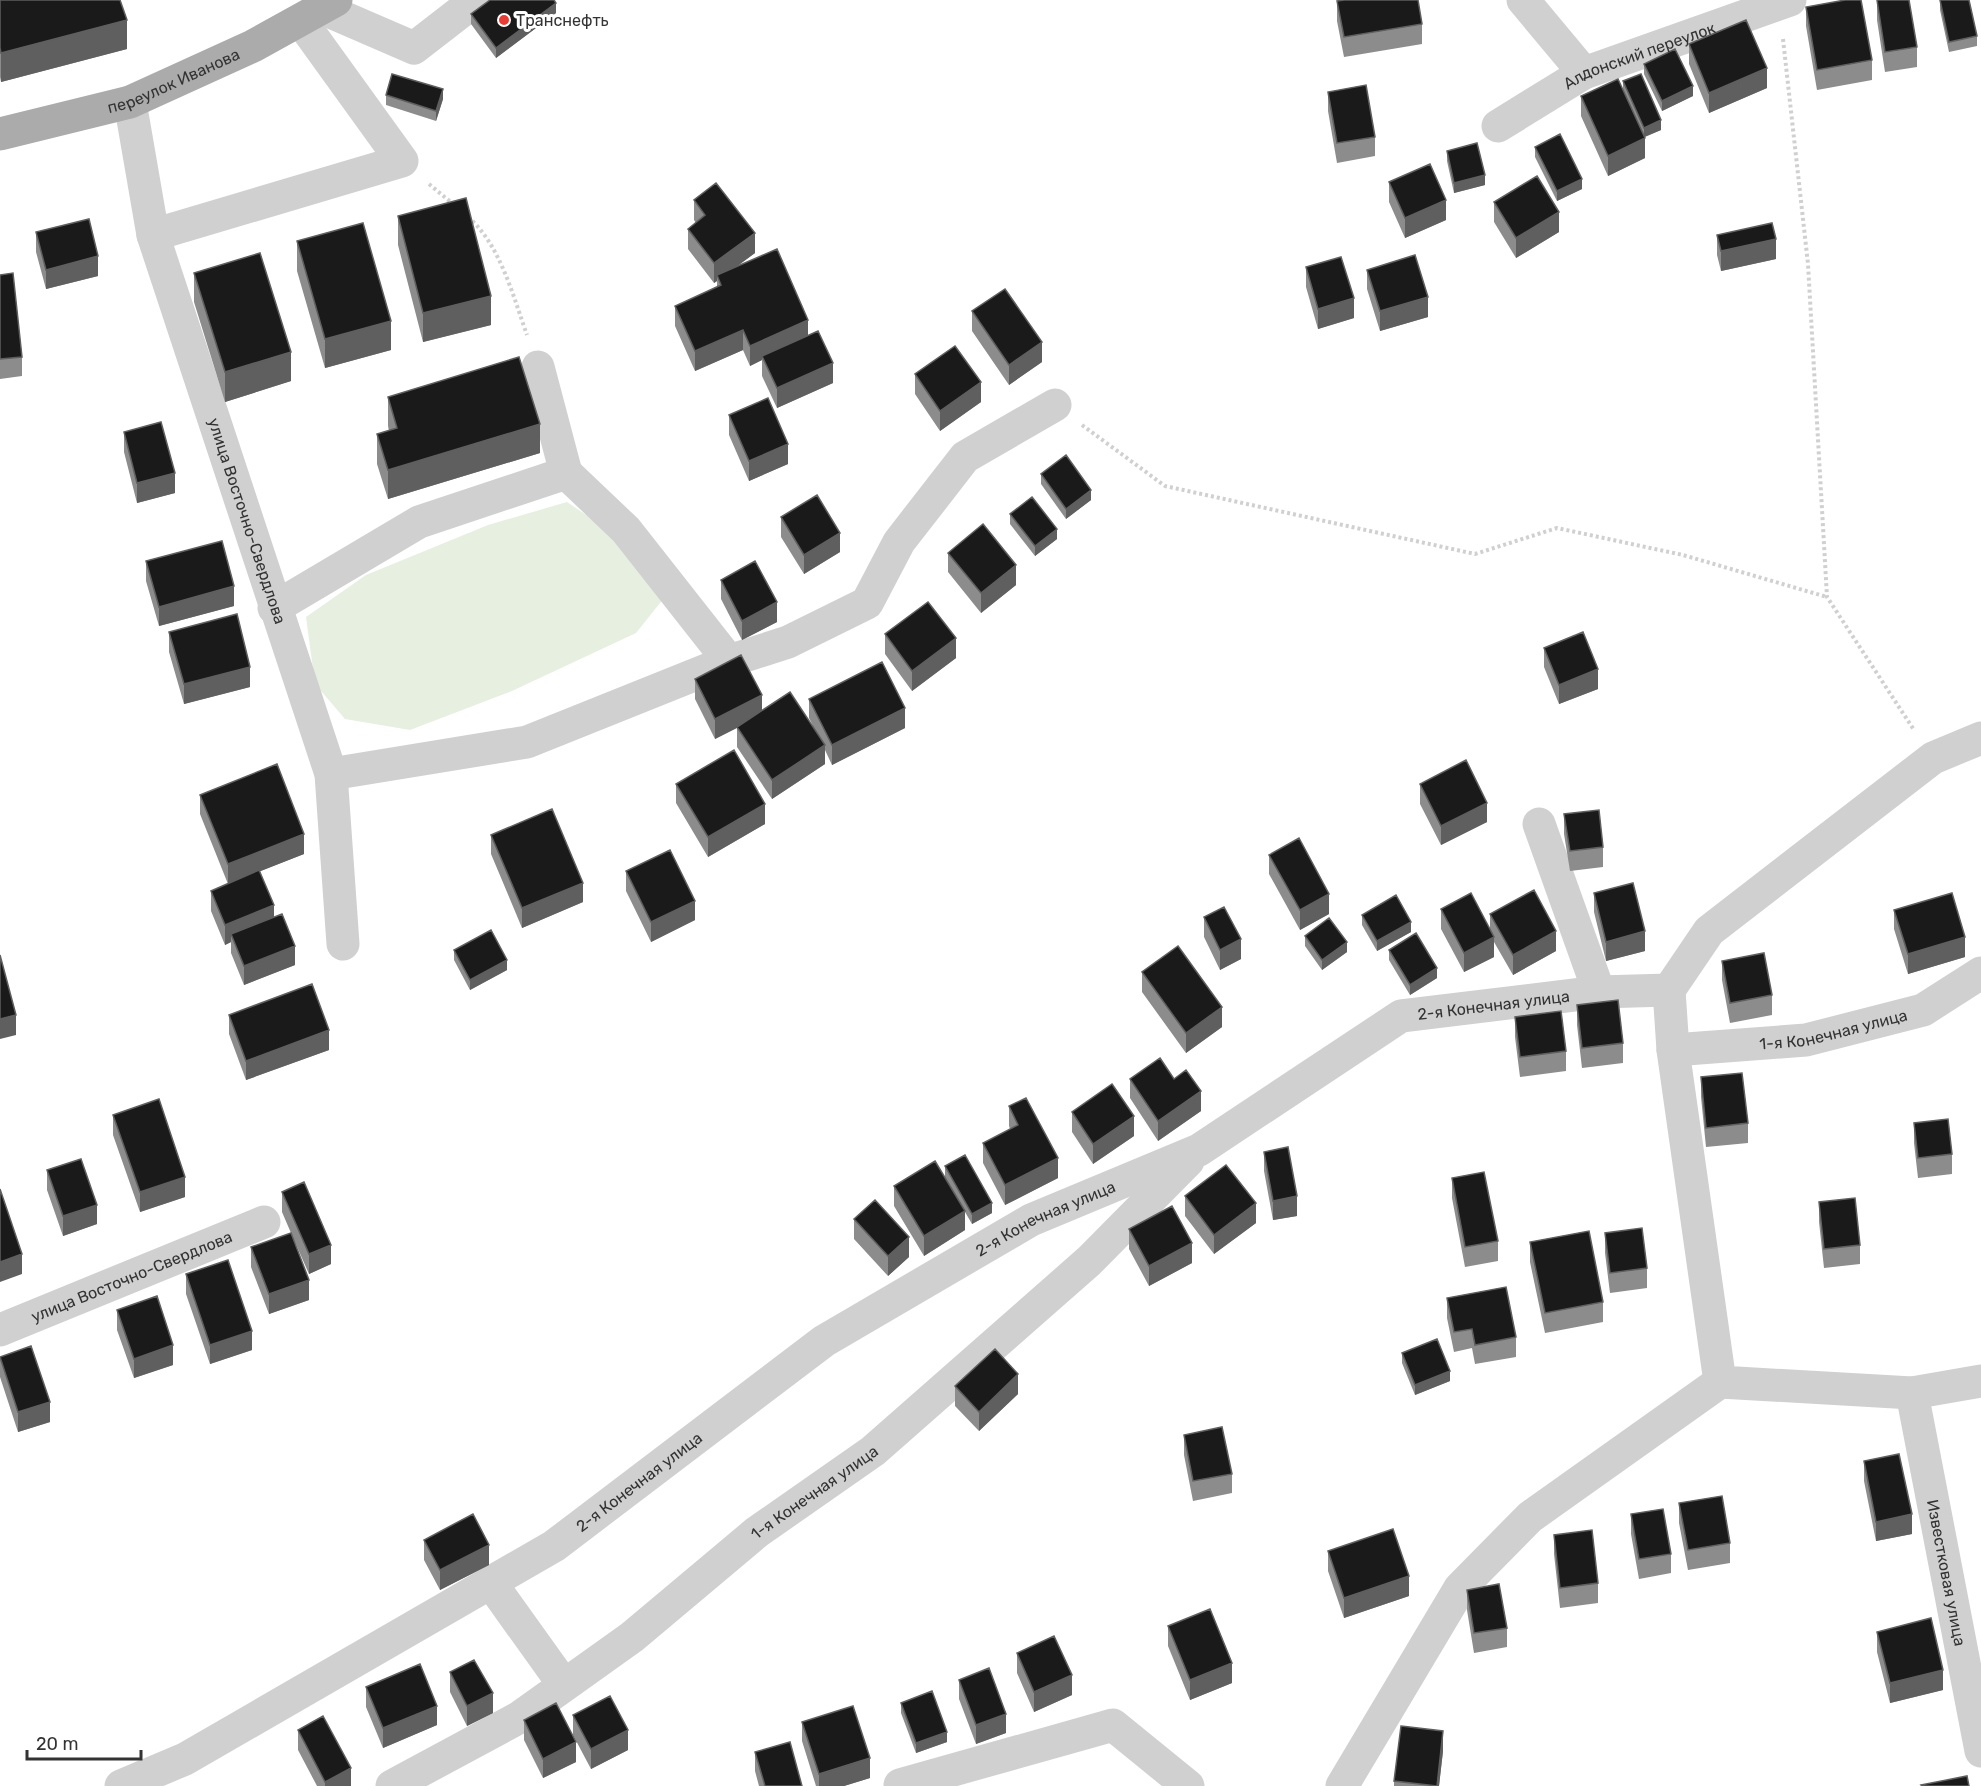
<svg xmlns="http://www.w3.org/2000/svg" width="1981" height="1786" font-family="Rubik,sans-serif">
	<style>
		.green { fill: #e7efe1 }
		.lines { fill: none; stroke-linecap: round; stroke-linejoin: round }
		.path { stroke: #d0d0d0; stroke-width: 4; stroke-dasharray: 3 3; stroke-linecap: butt }
		.minor { stroke: #d0d0d0; stroke-width: 33 }
		.major { stroke: #ababab; stroke-width: 33 }
		.wall { fill: #8c8c8c }
		.shaded-wall { fill: #5f5f5f }
		.building { fill: #1a1a1a; stroke: #5f5f5f; stroke-width: 1.5 }
		.poi-dot { fill: #ea3b35; stroke: #fff; stroke-width: 2 }
		.labels { text-anchor: middle; dominant-baseline: central; stroke-width: 6; stroke-linejoin: round; paint-order: stroke }
		.poi-label { font-size: 16px; fill: #333; stroke: #fff; text-anchor: start }
		.street-label { font-size: 16px; fill: #333; stroke: #fff }
	</style>
	<rect width="100%" height="100%" fill="#fff"/>
	<path class="green" d="M567 502 638 550 664 598 636 633 512 691 410 730 345 719 315 684 306 617 366 575 488 525Z"/>
	<g class="lines">
		<path class="path" d="M1783 39 1808 264 1827 597 1914 730
			M429 184 453 204
			M468 217C500 244 513 296 527 335
			M1082 425 1165 486 1475 554 1557 528 1683 555 1827 597"/>
		<g class="minor">
			<path d="M321 0 324 9 414 48 476 0"/>
			<path d="M1523 0 1584 73"/>
			<path id="s1" d="M130 102 153 235 331 774 343 944"/>
			<path id="s2" d="M1498 126 1584 73 1790 0"/>
			<path d="M153 235 402 161 301 21"/>
			<path d="M538 367 566 473"/>
			<path d="M274 608 419 522 566 473 626 530 729 661 527 742 331 774"/>
			<path d="M729 661 788 642 867 603 899 542 965 457 1055 405"/>
			<path d="M1539 824 1599 992"/>
			<path d="M1669 990 1673 1050 1720 1382 1912 1393 1981 1381"/>
			<path d="M1669 990 1709 931 1933 758 1981 738"/>
			<path id="s3" d="M1673 1050 1806 1040 1923 1010 1981 973"/>
			<path id="s4" d="M0 1330 264 1222"/>
			<path id="s5" d="M1912 1393 1981 1751"/>
			<path d="M491 1583 564 1685"/>
			<path d="M900 1785 1113 1725 1188 1786"/>
			<path id="s6" d="M121 1786 185 1759 554 1546 824 1341 1031 1220 1199 1150 1401 1016 1599 992 1669 990"/>
			<path id="s7" d="M392 1786 520 1717 632 1637 757 1532 873 1451 1089 1261 1188 1161"/>
			<path d="M1342 1786 1460 1588 1530 1517 1720 1382"/>
		</g>
		<path class="major" id="s8" d="M0 134 130 102 253 46 336 0"/>
	</g>
	<path class="wall" d="M0 0 127 49 1 82 0 77Z
		M1877 0 1917 47V67L1885 72 1877 20Z
		M1940 0 1977 36V46L1949 52 1940 10Z
		M1337 1 1422 24V44L1344 57 1337 21Z
		M1806 7 1872 60V80L1817 90 1806 26Z
		M556 13 496 58 471 24V14Z
		M1689 44 1767 88 1709 113 1689 64Z
		M1644 64 1693 96 1662 111 1644 74Z
		M1623 81 1661 130 1645 137V158L1608 176 1581 116V96L1623 91Z
		M1328 92 1375 137V156L1337 163 1328 111Z
		M386 95 443 99 436 121 386 105Z
		M1535 147 1582 189 1557 201 1535 157Z
		M1447 151 1485 185 1454 193 1447 161Z
		M1389 182 1446 220 1405 238 1389 202Z
		M694 200 755 253 735 267 808 335 833 383 777 408 762 376V360L750 366 743 350 695 371 675 326V306L717 287V281L714 283 688 249V229L696 223 694 220Z
		M1494 202 1559 232 1516 258 1494 222Z
		M398 216 491 325 423 342 398 245Z
		M36 232 98 276 46 289 36 252Z
		M1717 235 1776 259 1721 271 1717 255Z
		M297 241 391 350 325 368 297 271Z
		M1306 267 1354 318 1318 329 1306 287Z
		M1367 270 1428 317 1380 331 1367 289Z
		M194 273 291 381 225 402 194 302Z
		M0 275 22 357V376L0 379Z
		M972 311 1042 362 1009 385 972 331Z
		M915 374 981 402 940 431 915 394Z
		M388 397 540 453 388 499 377 464V434L389 431 388 426Z
		M729 415 788 464 749 481 729 435Z
		M124 432 175 493 137 503 124 452Z
		M1041 474 1091 500 1066 519 1041 484Z
		M1010 514 1057 539 1035 556 1010 524Z
		M781 517 840 552 804 574 781 537Z
		M948 553 1016 585 981 613 948 572Z
		M146 561 234 606 159 626 146 581Z
		M721 580 777 622 742 640 721 599Z
		M169 632 250 687 184 704 169 652Z
		M885 634 956 658 912 691 885 654Z
		M1544 648 1598 689 1559 704 1544 667Z
		M695 679 762 711 813 726 809 718V699L905 728 832 765 825 750V764L772 799 737 747V728L715 739 695 699Z
		M676 784 765 824 708 857 676 803Z
		M1420 784 1487 822 1441 845 1420 804Z
		M200 795 304 854 260 871 274 917 295 965 244 985 231 953V942L225 945 211 911V891L228 884 200 814Z
		M1564 814 1603 847V867L1570 871 1564 834Z
		M491 835 583 902 522 928 491 854Z
		M1269 855 1329 914 1300 930 1269 874Z
		M626 871 695 920 651 942 626 891Z
		M1594 893 1645 951 1606 961 1594 912Z
		M1441 909 1490 928V914L1556 951 1513 975 1494 942V957L1464 972 1441 929Z
		M1894 910 1965 957 1908 974 1894 929Z
		M1362 915 1411 932 1377 951 1362 925Z
		M1204 917 1241 959 1220 970 1204 937Z
		M1305 936 1347 952 1322 970 1305 946Z
		M454 950 507 970 470 990 454 960Z
		M1389 950 1437 978 1410 995 1389 960Z
		M1722 961 1772 995V1015L1730 1023 1722 980Z
		M1142 972 1222 1027 1186 1053 1142 992Z
		M1577 1005 1623 1043V1063L1582 1068 1577 1025Z
		M229 1015 329 1050 246 1080 229 1034Z
		M1515 1017 1566 1051V1071L1520 1077 1515 1037Z
		M1701 1077 1748 1123V1143L1706 1147 1701 1097Z
		M1130 1079 1201 1111 1158 1141 1130 1098Z
		M1009 1106 1058 1178 1005 1205 983 1163V1143L1010 1129 1009 1126Z
		M1072 1112 1134 1136 1093 1164 1072 1132Z
		M113 1115 185 1197 140 1212 113 1135Z
		M1914 1123 1952 1154V1174L1918 1178 1914 1143Z
		M1264 1152 1297 1216 1273 1220 1264 1171Z
		M945 1166 992 1213 972 1224 965 1212V1230L924 1256 894 1206V1186L945 1176Z
		M47 1170 97 1224 63 1236 47 1190Z
		M1452 1178 1498 1241V1261L1465 1267 1452 1198Z
		M282 1192 331 1264 309 1274 294 1240 309 1300 269 1314 251 1267V1247L291 1233 282 1212Z
		M1185 1196 1256 1223 1214 1254 1185 1216Z
		M1819 1202 1860 1245V1264L1824 1268 1819 1222Z
		M854 1219 909 1257 888 1276 854 1239Z
		M1129 1229 1192 1263 1149 1286 1129 1249Z
		M1605 1233 1647 1268V1288L1610 1293 1605 1253Z
		M1530 1242 1603 1302V1322L1545 1333 1530 1262Z
		M186 1274 252 1350 210 1364 186 1294Z
		M1447 1298 1516 1337V1357L1475 1364 1472 1348 1454 1352 1447 1318Z
		M117 1310 173 1365 134 1378 117 1330Z
		M1402 1353 1450 1381 1415 1395 1402 1363Z
		M0 1357 50 1422 18 1432 0 1377Z
		M955 1386 1018 1394 979 1431 955 1406Z
		M1184 1435 1232 1474V1493L1193 1501 1184 1455Z
		M1864 1461 1912 1534 1876 1541 1864 1481Z
		M1679 1503 1730 1543V1563L1688 1570 1679 1523Z
		M1631 1514 1671 1554V1573L1639 1579 1631 1534Z
		M1554 1535 1598 1583V1603L1560 1608 1554 1554Z
		M424 1540 489 1565 440 1590 424 1560Z
		M1328 1551 1409 1596 1344 1618 1328 1571Z
		M1467 1590 1507 1628V1647L1474 1653 1467 1610Z
		M1168 1626 1232 1683 1190 1700 1168 1646Z
		M1877 1632 1943 1690 1890 1703 1877 1652Z
		M1017 1653 1072 1695 1034 1712 1017 1673Z
		M450 1672 493 1713 467 1726 450 1692Z
		M959 1680 1006 1733 976 1744 959 1699Z
		M366 1687 437 1725 383 1748 366 1707Z
		M901 1703 947 1742 916 1753 901 1713Z
		M573 1715 628 1750 591 1769 573 1735Z
		M524 1720 576 1762 543 1778 524 1740Z
		M802 1722 870 1778 844 1786H816L802 1741Z
		M298 1730 351 1786H317L298 1750Z
		M1443 1751 1439 1786H1394V1781Z
		M755 1752 802 1786H759L755 1771Z"/>
	<path class="shaded-wall" d="M556 3V13L496 58V48Z
		M127 20V49L1 82V53Z
		M1767 68V88L1709 113V93Z
		M1693 86V96L1662 111V101Z
		M443 89V99L436 121V111Z
		M1661 120V130L1644 137V128Z
		M1645 138V158L1608 176V156Z
		M1485 175V185L1454 193V183Z
		M1582 179V189L1557 201V191Z
		M1446 200V220L1405 238V218Z
		M1559 212V232L1516 258V238Z
		M755 233V253L719 280 717 275V281L714 283V263Z
		M1776 239V259L1721 271V251Z
		M98 256V276L46 289V270Z
		M491 296V325L423 342V313Z
		M1428 297V317L1380 331V311Z
		M1354 298V318L1318 329V309Z
		M808 320V340L762 356V360L750 366V346Z
		M391 321V350L325 368V339Z
		M743 330V350L695 371V351Z
		M1042 342V362L1009 385V365Z
		M291 352V381L225 402V372Z
		M833 363V383L777 408V388Z
		M981 382V402L940 431V411Z
		M540 424V453L388 499V470Z
		M788 444V464L749 481V461Z
		M175 473V493L137 503V483Z
		M1091 490V500L1066 519V509Z
		M1057 529V539L1035 556V546Z
		M840 533V552L804 574V555Z
		M1016 565V585L981 613V593Z
		M234 586V606L159 626V607Z
		M777 602V622L742 640V621Z
		M956 638V658L912 691V671Z
		M250 667V687L184 704V684Z
		M1598 669V689L1559 704V685Z
		M762 695V715L715 739V719Z
		M905 708V728L832 765V745Z
		M825 745V764L772 799V780Z
		M1487 803V822L1441 845V826Z
		M765 804V824L708 857V837Z
		M304 834V854L228 884V864Z
		M583 883V902L522 928V908Z
		M1329 894V914L1300 930V910Z
		M695 901V920L651 942V922Z
		M274 905V925L231 934V942L225 945V925Z
		M1411 922V932L1377 951V941Z
		M1556 931V951L1513 975V955Z
		M1645 931V951L1606 961V942Z
		M1494 937V957L1464 972V953Z
		M1965 937V957L1908 974V954Z
		M1241 939V959L1220 970V950Z
		M1347 942V952L1322 970V960Z
		M295 946V965L244 985V966Z
		M507 960V970L470 990V980Z
		M1437 968V978L1410 995V985Z
		M1222 1007V1027L1186 1053V1033Z
		M16 1015V1035L0 1039V1019Z
		M329 1030V1050L246 1080V1061Z
		M1201 1091V1111L1158 1141V1121Z
		M1134 1116V1136L1093 1164V1144Z
		M1058 1158V1178L1005 1205V1185Z
		M185 1177V1197L140 1212V1192Z
		M1297 1196V1216L1273 1220V1201Z
		M992 1203V1213L972 1224V1214Z
		M1256 1203V1223L1214 1254V1235Z
		M97 1205V1224L63 1236V1216Z
		M965 1211V1230L924 1256V1236Z
		M909 1237V1257L888 1276V1256Z
		M1192 1243V1263L1149 1286V1266Z
		M331 1245V1264L309 1274V1254Z
		M22 1254V1274L0 1282V1262Z
		M309 1280V1300L269 1314V1294Z
		M252 1331V1350L210 1364V1345Z
		M173 1345V1365L134 1378V1359Z
		M1450 1371V1381L1415 1395V1385Z
		M1018 1374V1394L979 1431V1412Z
		M50 1402V1422L18 1432V1412Z
		M1912 1514V1534L1876 1541V1522Z
		M489 1545V1565L440 1590V1570Z
		M1409 1576V1596L1344 1618V1598Z
		M1232 1663V1683L1190 1700V1680Z
		M1943 1670V1690L1890 1703V1683Z
		M1072 1675V1695L1034 1712V1692Z
		M493 1693V1713L467 1726V1706Z
		M437 1706V1725L383 1748V1728Z
		M1006 1714V1733L976 1744V1725Z
		M628 1730V1750L591 1769V1749Z
		M1443 1731V1751L1439 1786H1437Z
		M947 1732V1742L916 1753V1743Z
		M576 1742V1762L543 1778V1759Z
		M870 1758V1778L844 1786H819V1774Z
		M351 1768V1786H325V1782Z"/>
	<path class="building" d="M0 0H120L127 20 1 53 0 48Z
		M490 0H554L556 3 496 48 471 14Z
		M1344 0H1418L1422 24 1344 37 1337 1Z
		M1845 0H1861L1872 60 1817 70 1806 7Z
		M1877 0H1909L1917 47 1885 52Z
		M1940 0H1969L1977 36 1949 42Z
		M1746 20 1767 68 1709 93 1689 44Z
		M1675 49 1693 86 1662 101 1644 64Z
		M392 74 443 89 436 111 386 95Z
		M1641 74 1661 120 1644 128 1623 81Z
		M1618 79 1645 138 1608 156 1581 96Z
		M1366 85 1375 137 1337 143 1328 92Z
		M1560 134 1582 179 1557 191 1535 147Z
		M1477 143 1485 175 1454 183 1447 151Z
		M1430 164 1446 200 1405 218 1389 182Z
		M1537 176 1559 212 1516 238 1494 202Z
		M716 183 755 233 714 263 688 229 705 215 694 200Z
		M466 198 491 296 423 313 398 216Z
		M89 219 98 256 46 270 36 232Z
		M363 223 391 321 325 339 297 241Z
		M1772 223 1776 239 1721 251 1717 235Z
		M777 249 808 320 750 346 743 330 695 351 675 306 721 285 717 275Z
		M260 253 291 352 225 372 194 273Z
		M1415 255 1428 297 1380 311 1367 270Z
		M1341 257 1354 298 1318 309 1306 267Z
		M13 273 22 357 0 359V275Z
		M1005 289 1042 342 1009 365 972 311Z
		M818 331 833 363 777 388 762 356Z
		M955 346 981 382 940 411 915 374Z
		M519 357 540 424 388 470 377 434 397 428 388 397Z
		M768 398 788 444 749 461 729 415Z
		M161 422 175 473 137 483 124 432Z
		M1066 455 1091 490 1066 509 1041 474Z
		M817 495 840 533 804 555 781 517Z
		M1032 497 1057 529 1035 546 1010 514Z
		M983 524 1016 565 981 593 948 553Z
		M222 541 234 586 159 607 146 561Z
		M755 561 777 602 742 621 721 580Z
		M928 602 956 638 912 671 885 634Z
		M237 614 250 667 184 684 169 632Z
		M1583 632 1598 669 1559 685 1544 648Z
		M741 655 762 695 715 719 695 679Z
		M882 662 905 708 832 745 809 699Z
		M790 692 825 745 772 780 737 727Z
		M734 750 765 804 708 837 676 784Z
		M1466 760 1487 803 1441 826 1420 784Z
		M277 764 304 834 228 864 200 795Z
		M552 809 583 883 522 908 491 835Z
		M1599 810 1603 847 1570 851 1564 814Z
		M1299 838 1329 894 1300 910 1269 855Z
		M670 850 695 901 651 922 626 871Z
		M259 870 274 905 225 925 211 891Z
		M1633 883 1645 931 1606 942 1594 893Z
		M1534 890 1556 931 1513 955 1490 914Z
		M1471 893 1494 937 1464 953 1441 909Z
		M1952 893 1965 937 1908 954 1894 910Z
		M1396 895 1411 922 1377 941 1362 915Z
		M1224 907 1241 939 1220 950 1204 917Z
		M282 914 295 946 244 966 231 934Z
		M1329 918 1347 942 1322 960 1305 936Z
		M491 930 507 960 470 980 454 950Z
		M1416 933 1437 968 1410 985 1389 950Z
		M1178 946 1222 1007 1186 1033 1142 972Z
		M1764 953 1772 995 1730 1003 1722 961Z
		M0 955 16 1015 0 1019Z
		M312 984 329 1030 246 1061 229 1015Z
		M1618 1000 1623 1043 1582 1048 1577 1005Z
		M1561 1011 1566 1051 1520 1057 1515 1017Z
		M1160 1058 1174 1079 1186 1070 1201 1091 1158 1121 1130 1079Z
		M1742 1073 1748 1123 1706 1128 1701 1077Z
		M1112 1084 1134 1116 1093 1144 1072 1112Z
		M1026 1098 1058 1158 1005 1185 983 1143 1018 1125 1009 1106Z
		M159 1099 185 1177 140 1192 113 1115Z
		M1948 1119 1952 1154 1918 1158 1914 1123Z
		M1288 1147 1297 1196 1273 1201 1264 1152Z
		M965 1155 992 1203 972 1214 945 1166Z
		M81 1159 97 1205 63 1216 47 1170Z
		M935 1161 965 1211 924 1236 894 1186Z
		M1226 1165 1256 1203 1214 1235 1185 1196Z
		M1484 1172 1498 1241 1465 1247 1452 1178Z
		M304 1182 331 1245 309 1254 282 1192Z
		M0 1189 22 1254 0 1262Z
		M1855 1198 1860 1245 1824 1249 1819 1202Z
		M875 1200 909 1237 888 1256 854 1219Z
		M1172 1206 1192 1243 1149 1266 1129 1229Z
		M1642 1228 1647 1268 1610 1273 1605 1233Z
		M1589 1231 1603 1302 1545 1313 1530 1242Z
		M291 1233 309 1280 269 1294 251 1247Z
		M228 1260 252 1331 210 1345 186 1274Z
		M1506 1287 1516 1337 1475 1345 1472 1329 1454 1332 1447 1298Z
		M157 1296 173 1345 134 1359 117 1310Z
		M1437 1339 1450 1371 1415 1385 1402 1353Z
		M31 1346 50 1402 18 1412 0 1357Z
		M995 1349 1018 1374 979 1412 955 1386Z
		M1222 1427 1232 1474 1193 1481 1184 1435Z
		M1899 1454 1912 1514 1876 1522 1864 1461Z
		M1722 1496 1730 1543 1688 1550 1679 1503Z
		M1663 1509 1671 1554 1639 1559 1631 1514Z
		M473 1514 489 1545 440 1570 424 1540Z
		M1393 1529 1409 1576 1344 1598 1328 1551Z
		M1592 1530 1598 1583 1560 1588 1554 1535Z
		M1499 1584 1507 1628 1474 1633 1467 1590Z
		M1210 1609 1232 1663 1190 1680 1168 1626Z
		M1931 1618 1943 1670 1890 1683 1877 1632Z
		M1054 1636 1072 1675 1034 1692 1017 1653Z
		M474 1660 493 1693 467 1706 450 1672Z
		M420 1664 437 1706 383 1728 366 1687Z
		M989 1668 1006 1714 976 1725 959 1680Z
		M932 1691 947 1732 916 1743 901 1703Z
		M610 1696 628 1730 591 1749 573 1715Z
		M556 1703 576 1742 543 1759 524 1720Z
		M853 1706 870 1758 819 1774 802 1722Z
		M323 1716 351 1768 325 1782 298 1730Z
		M1401 1726 1443 1731 1437 1786 1394 1781Z
		M790 1742 802 1786H765L755 1752Z
		M1967 1776 1969 1786H1922L1921 1785Z"/>
	<circle class="poi-dot" cx="504" cy="20" r="6"/>
	<g class="labels">
		<g class="poi-label">
			<text x="516" y="20">Транснефть</text>
		</g>
		<g class="street-label">
			<text stroke="none"><textPath href="#s2" startOffset="159">Алдонский переулок</textPath></text>
			<text stroke="none"><textPath href="#s8" startOffset="182">переулок Иванова</textPath></text>
			<text stroke="none"><textPath href="#s1" startOffset="436">улица Восточно-Свердлова</textPath></text>
			<text stroke="none"><textPath href="#s6" startOffset="1592">2-я Конечная улица</textPath></text>
			<text stroke="none"><textPath href="#s3" startOffset="162">1-я Конечная улица</textPath></text>
			<text stroke="none"><textPath href="#s6" startOffset="1088">2-я Конечная улица</textPath></text>
			<text stroke="none"><textPath href="#s4" startOffset="142">улица Восточно-Свердлова</textPath></text>
			<text stroke="none"><textPath href="#s6" startOffset="602">2-я Конечная улица</textPath></text>
			<text stroke="none"><textPath href="#s7" startOffset="516">1-я Конечная улица</textPath></text>
			<text stroke="none"><textPath href="#s5" startOffset="183">Известковая улица</textPath></text>
		</g>
	</g>
	<path d="M27 1750v9h114v-9" fill="none" stroke="#333333" stroke-width="3"/>
	<text x="36" y="1750" font-size="18" fill="#333333" stroke="#ffffff" stroke-width="4.5" paint-order="stroke">20 m</text>
</svg>
